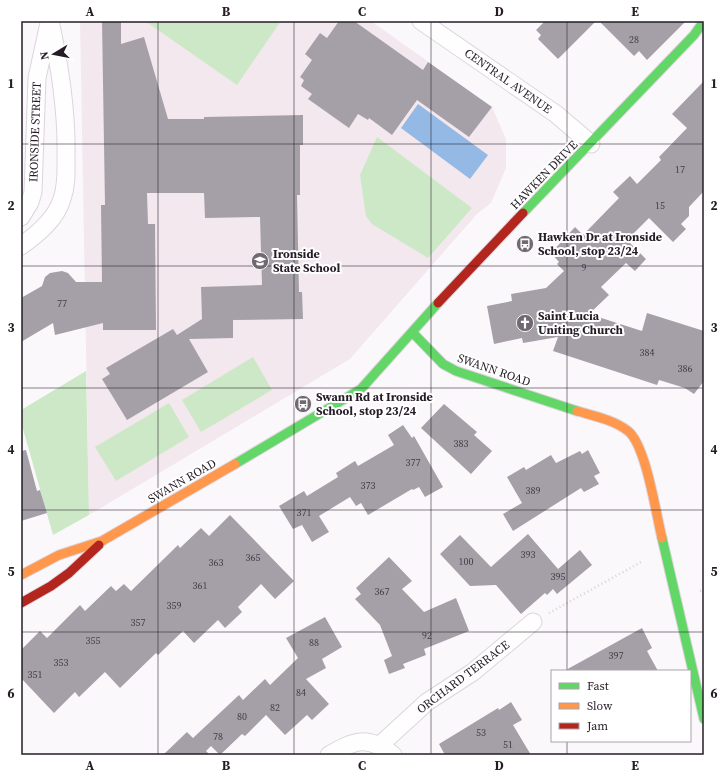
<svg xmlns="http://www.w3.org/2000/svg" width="725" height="776" font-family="'Source Serif 4',serif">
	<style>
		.education { fill: #f3e8ee }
		.green { fill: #cce8c7 }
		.water { fill: #94b9e4 }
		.building { fill: #a5a0a7 }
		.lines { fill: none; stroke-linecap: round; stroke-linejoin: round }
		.street-casing { stroke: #dcd5dc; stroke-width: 19 }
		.fast-casing { stroke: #dcd5dc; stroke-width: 11 }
		.slow-casing { stroke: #dcd5dc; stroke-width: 11 }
		.jam-casing { stroke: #dcd5dc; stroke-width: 11 }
		.path { stroke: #d5d3d5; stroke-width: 2.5; stroke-dasharray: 1 3; stroke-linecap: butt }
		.street { stroke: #fefeff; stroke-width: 17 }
		.fast { stroke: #63d668; stroke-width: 9 }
		.slow { stroke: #ff974d; stroke-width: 9 }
		.jam { stroke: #b3261e; stroke-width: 9 }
		.grid { fill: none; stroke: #251c26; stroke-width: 1; stroke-opacity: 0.55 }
		.labels { text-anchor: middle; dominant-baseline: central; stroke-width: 4; stroke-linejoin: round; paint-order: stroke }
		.number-label { font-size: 10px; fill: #453d46 }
		.street-label { font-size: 12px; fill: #251c26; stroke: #fff }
		.poi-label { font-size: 12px; font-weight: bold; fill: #251c26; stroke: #fff; text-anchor: start }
		.neatline { fill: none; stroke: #251c26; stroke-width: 1.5 }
		.grid-label { font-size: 13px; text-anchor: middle; font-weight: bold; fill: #251c26 }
	</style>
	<rect width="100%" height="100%" fill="#fbf8fc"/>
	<path class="education" d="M80 21H371L492 107 506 139V168L491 203 477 214 350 359 89 515Z"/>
	<path class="green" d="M145 21H281L237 85Z
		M377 137 472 208 428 258 372 224 366 216 360 175Z
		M253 357 272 390 201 432 182 400Z
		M86 371 89 515 53 535 21 422V410Z
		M169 403 189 437 116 481 95 447Z"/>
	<path class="water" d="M418 104 488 155 470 179 401 128Z"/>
	<path class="building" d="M102 21H121V44L144 37 168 119H204V117L303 115V145H300V195H297L299 292H302L303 319 233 320V338L189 339 208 372 127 420 102 379 110 374 106 368 173 329 177 335 202 319 201 287 262 285 260 217 205 218 204 193H147L148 224H155L156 330H103V323L55 335 53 323 21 342V298L42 286 45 277 50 273 62 271 68 273 76 282H102L101 205H105Z
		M339 21H354L423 70 428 62 492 107 469 137 417 100 392 135 369 118 368 120 358 114 349 128 308 99 312 94 301 86 304 80 300 77 312 60 305 54 320 33 327 38Z
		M545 21H596L558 59 538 39 541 35 536 30Z
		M599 21H686L647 60 639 51 634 56Z
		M704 81V191L689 207V216L681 224 686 229 673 242 649 218 627 240 646 259 635 271 626 263 601 287 609 295 589 314 642 331 647 313 704 331V381L694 394 685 388 659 380 657 385 553 351 558 337 523 343 522 338 494 344 487 306 512 301 511 294 546 288 564 271 557 264 559 262 551 253 575 227 583 235 619 198 613 192 630 176 637 184 661 160 659 157 687 128 672 114Z
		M444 404 477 432 474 435 492 451 471 474 421 428Z
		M403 425 412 438 414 436 443 487 425 497 419 487 413 490 412 489 368 515 361 503 356 506 350 497 319 516 329 532 312 542 302 525 293 529 279 506 304 491 307 496 338 477 336 473 355 461 358 466 394 445 388 435Z
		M26 450 37 491 40 490 47 513 21 521V451Z
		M588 450 600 473 594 476 599 484 584 492 581 488 513 531 503 514 522 503 507 477 524 467 526 470 551 455 556 463 580 451 582 454Z
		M230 515 294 581 275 599 261 584 238 607 242 612 225 628 218 620 194 643 183 631 158 655 156 653 120 688 105 672 79 697 75 692 54 713 21 678V650L40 631 47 638 80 605 85 611 111 586 116 591 124 584 131 591 178 545 180 548 201 528 209 536Z
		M528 534 558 569 580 550 592 565 557 594 553 589 547 595 545 593 521 614 496 585 470 586 440 554 460 535 491 567Z
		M389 557 412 581 402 589 424 612 456 598 469 631 424 649 426 655 403 664 405 668 389 674 384 660 392 656 380 625 355 599 361 594 356 588Z
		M325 617 342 647 322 659 326 668 306 679 329 704 312 720 307 715 285 735 266 715 245 736 242 734 220 755 211 746 206 751 210 755H163L187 732 193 738 239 695 243 700 265 679 270 685 298 658 286 638Z
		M642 628 652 648 647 651 658 671H564Z
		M511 702 522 720 513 725 531 755H445L439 744 498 708 499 710Z"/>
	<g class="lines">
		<defs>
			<path id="street" d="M421 21 556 114 591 144
				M21 217 30 202 33 192 37 78 49 23
				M21 246C38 234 56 219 62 199 67 185 66 170 66 156 67 110 60 66 50 21
				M380 745 427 702 473 672 533 622
				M329 755C355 740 368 735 393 755"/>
			<path id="fast" d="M523 213 694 35 704 21
				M412 332 443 364 456 371 577 411
				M235 464 361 389 438 303
				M662 538 704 719"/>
			<path id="slow" d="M577 411C594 416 614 420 628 431 646 445 656 514 662 538
				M21 575 59 555 102 541 235 464"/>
			<path id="jam" d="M438 303 523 213
				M21 603 51 586 69 573 99 545"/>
		</defs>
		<use href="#street" class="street-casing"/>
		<use href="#fast" class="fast-casing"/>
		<use href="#slow" class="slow-casing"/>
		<use href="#jam" class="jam-casing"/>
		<path class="path" d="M700 591 704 590
			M549 613 643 561"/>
		<use href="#street" class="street"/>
		<use href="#fast" class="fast"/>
		<use href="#slow" class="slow"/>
		<use href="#jam" class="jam"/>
	</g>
	<path class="grid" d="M158 21V755M294 21V755M431 21V755M567 21V671M21 144H704M21 266H704M21 388H704M21 510H704M21 632H704M567 741V755"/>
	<defs>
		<symbol id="bus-disc" viewBox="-11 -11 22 22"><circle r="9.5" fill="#706971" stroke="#fff"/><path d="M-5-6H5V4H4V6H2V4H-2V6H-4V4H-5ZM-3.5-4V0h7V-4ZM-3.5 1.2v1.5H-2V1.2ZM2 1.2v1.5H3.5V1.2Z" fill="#fff"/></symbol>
		<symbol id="school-disc" viewBox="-11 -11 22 22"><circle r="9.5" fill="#706971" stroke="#fff"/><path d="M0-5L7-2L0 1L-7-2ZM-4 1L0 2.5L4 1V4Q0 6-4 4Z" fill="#fff"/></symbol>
		<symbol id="church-disc" viewBox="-11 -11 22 22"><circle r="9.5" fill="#706971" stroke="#fff"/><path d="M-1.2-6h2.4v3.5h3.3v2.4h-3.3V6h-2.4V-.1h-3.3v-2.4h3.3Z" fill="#fff"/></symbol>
	</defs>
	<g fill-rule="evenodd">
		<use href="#bus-disc" x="515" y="234" width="20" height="20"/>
		<use href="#school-disc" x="250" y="251" width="20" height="20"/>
		<use href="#church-disc" x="515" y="313" width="20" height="20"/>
		<use href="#bus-disc" x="293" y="394" width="20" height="20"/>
	</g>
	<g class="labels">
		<g class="number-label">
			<text x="634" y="39">28</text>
			<text x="680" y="169">17</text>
			<text x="660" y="205">15</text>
			<text x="584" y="267">9</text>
			<text x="62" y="303">77</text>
			<text x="647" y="352">384</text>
			<text x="685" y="368">386</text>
			<text x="461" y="443">383</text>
			<text x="413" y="462">377</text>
			<text x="368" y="485">373</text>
			<text x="533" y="490">389</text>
			<text x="304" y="512">371</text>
			<text x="528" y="554">393</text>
			<text x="253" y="557">365</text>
			<text x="466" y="561">100</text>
			<text x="216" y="562">363</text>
			<text x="558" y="576">395</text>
			<text x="200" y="585">361</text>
			<text x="382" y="591">367</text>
			<text x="174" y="605">359</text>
			<text x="138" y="622">357</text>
			<text x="427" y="635">92</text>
			<text x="93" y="640">355</text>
			<text x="314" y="642">88</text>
			<text x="616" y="655">397</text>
			<text x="61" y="662">353</text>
			<text x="35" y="674">351</text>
			<text x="301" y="692">84</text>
			<text x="275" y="707">82</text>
			<text x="242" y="716">80</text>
			<text x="481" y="732">53</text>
			<text x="218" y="736">78</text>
			<text x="508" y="744">51</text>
		</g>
		<g class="street-label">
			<text transform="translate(508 81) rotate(35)">CENTRAL AVENUE</text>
			<text transform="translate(35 132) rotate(-88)">IRONSIDE STREET</text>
			<text transform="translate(544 175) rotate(-46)">HAWKEN DRIVE</text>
			<text transform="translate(494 370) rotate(19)">SWANN ROAD</text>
			<text transform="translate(182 481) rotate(-30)">SWANN ROAD</text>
			<text transform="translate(463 677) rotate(-37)">ORCHARD TERRACE</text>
		</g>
		<g class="poi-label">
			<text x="538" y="237">Hawken Dr at Ironside<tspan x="538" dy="14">School, stop 23/24</tspan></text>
			<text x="273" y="254">Ironside<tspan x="273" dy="14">State School</tspan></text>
			<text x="538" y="316">Saint Lucia<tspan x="538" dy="14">Uniting Church</tspan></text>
			<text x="316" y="397">Swann Rd at Ironside<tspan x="316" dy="14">School, stop 23/24</tspan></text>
		</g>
	</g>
	<rect width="725" height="776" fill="none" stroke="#ffffff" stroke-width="44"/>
	<rect x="551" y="670" width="140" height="72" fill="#ffffff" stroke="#a8a4a8"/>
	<rect x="559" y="683" width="20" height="6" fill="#63d668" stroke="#a8a4a8"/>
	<text x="587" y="690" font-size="12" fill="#251c26">Fast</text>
	<rect x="559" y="703" width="20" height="6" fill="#ff974d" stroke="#a8a4a8"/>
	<text x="587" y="710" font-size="12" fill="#251c26">Slow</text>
	<rect x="559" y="723" width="20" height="6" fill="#b3261e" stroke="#a8a4a8"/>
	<text x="587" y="730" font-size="12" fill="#251c26">Jam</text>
	<g transform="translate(54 54) rotate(260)" stroke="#ffffff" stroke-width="3" paint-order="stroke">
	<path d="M0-3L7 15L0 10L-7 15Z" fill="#251c26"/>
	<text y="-6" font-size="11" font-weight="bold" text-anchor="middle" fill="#251c26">N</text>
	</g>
	<rect x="22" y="22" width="681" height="732" class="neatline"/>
	<g class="grid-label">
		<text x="90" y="16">A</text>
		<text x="226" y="16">B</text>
		<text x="362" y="16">C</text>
		<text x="499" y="16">D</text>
		<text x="635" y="16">E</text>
		<text x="11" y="88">1</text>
		<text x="714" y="88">1</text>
		<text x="11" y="210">2</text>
		<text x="714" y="210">2</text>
		<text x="11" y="332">3</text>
		<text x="714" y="332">3</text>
		<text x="11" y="454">4</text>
		<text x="714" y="454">4</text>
		<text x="11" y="576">5</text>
		<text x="714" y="576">5</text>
		<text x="11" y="698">6</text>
		<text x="714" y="698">6</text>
		<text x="90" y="770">A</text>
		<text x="226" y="770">B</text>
		<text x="362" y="770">C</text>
		<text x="499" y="770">D</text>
		<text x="635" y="770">E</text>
	</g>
</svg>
